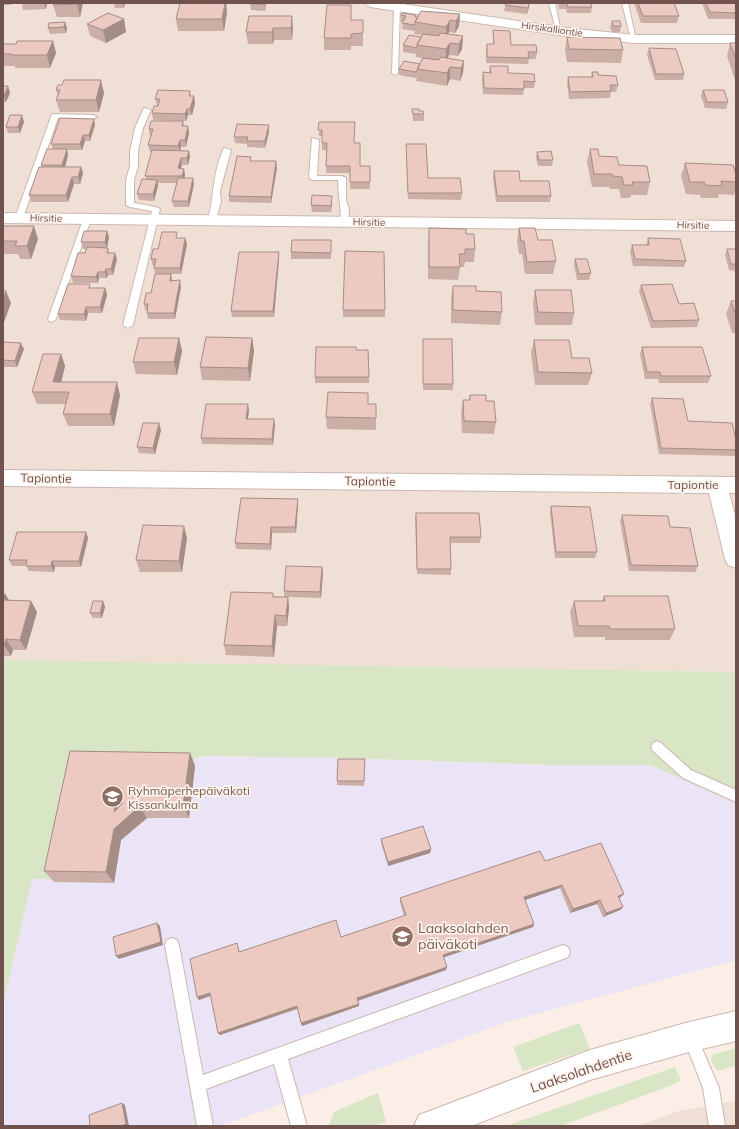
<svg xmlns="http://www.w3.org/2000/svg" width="739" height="1129" font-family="Mulish,sans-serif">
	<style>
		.residential { fill: #f0dfd5 }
		.education { fill: #ebe3f6 }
		.green { fill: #d9e6c6 }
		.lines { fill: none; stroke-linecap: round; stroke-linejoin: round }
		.lane-casing { stroke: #ccb7b0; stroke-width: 2 }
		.street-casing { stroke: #ccb7b0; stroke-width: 2 }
		.secondary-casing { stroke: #cfb6ae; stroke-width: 2 }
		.lane { fill: #fff; fill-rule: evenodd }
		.street { fill: #fff; fill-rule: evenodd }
		.secondary { fill: #fff; fill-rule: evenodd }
		.wall { fill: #cbaea6 }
		.shaded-wall { fill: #a58d87 }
		.building { fill: #eccac1; stroke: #a58d87; fill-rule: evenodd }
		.labels { text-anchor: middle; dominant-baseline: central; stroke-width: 3.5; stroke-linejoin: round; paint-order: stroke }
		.far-street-label { font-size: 10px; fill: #70534e; stroke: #fdf3ec }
		.street-label { font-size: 12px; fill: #70534e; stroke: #fdf3ec }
		.education-label { font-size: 12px; fill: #785e54; stroke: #fdf3ec; text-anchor: start }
		.near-education-label { font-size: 14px; fill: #785e54; stroke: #fdf3ec; text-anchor: start }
		.near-street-label { font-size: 14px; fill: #70534e; stroke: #fdf3ec }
	</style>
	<rect width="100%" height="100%" fill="#faeee6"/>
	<path class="residential" d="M3 3H736V672L3 660Z
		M736 1101V1126H637L679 1111Z"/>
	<path class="education" d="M205 756 343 758 553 765H650L736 803V960L510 1021 220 1126H3V1005L32 879 192 766 194 758Z"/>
	<path class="green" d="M3 660 736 672V803L650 765H553L343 758 205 756 194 758 192 766 55 879H32L3 1005Z
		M579 1023 590 1049 523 1071 513 1047Z
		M736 1048V1066L717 1071 711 1061 712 1055Z
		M675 1067 681 1080 675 1084 561 1126H506Z
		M378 1093 386 1122 374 1126H329L334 1112Z"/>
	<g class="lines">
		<defs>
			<path id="lane" d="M549 3H555L561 32 556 31Z
				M622 3H628L636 40 631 39Z
				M397 5 400 7 398 73 395 75 392 73 394 7Z
				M144 108 151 110 143 128 138 151V166L134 180V203L156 207 160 209 133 325 128 328 123 325 152 211 130 207 126 205V180L130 166V151L135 128Z
				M52 114 93 115 97 117 93 119 58 118 23 218 22 220H16L15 218Z
				M312 138 319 140 317 176H342L346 178V200L349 209 348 223H345L341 221C341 207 338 194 338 180H313L309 178Z
				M224 148 231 150 220 191 221 201 216 220 212 222 208 220C214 197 213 170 224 148Z
				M84 217H87L91 219 56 319 52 322 49 321 48 319Z
				M657 741 661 743 691 770 736 790V802L683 778 653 751 651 747 653 743Z
				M172 938 177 940 179 945 203 1075 563 945 568 947 570 952 568 957 563 959 288 1059 307 1126H291L274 1064 206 1089 213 1126H197L165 945 167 940Z
				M690 1030 695 1032 719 1088 725 1126H709L703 1088 683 1037 685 1032Z"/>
			<path id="street" d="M364 3H396L559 27 634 35H736V43H634L559 35 370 7Z
				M3 213 736 221V231L3 223Z
				M3 470 736 477V493H729L736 518V568L728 565 725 559 709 493 3 486Z"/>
			<path id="secondary" d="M736 1011V1041L689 1052 590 1080 471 1126H414L419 1115 590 1050 689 1022Z"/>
		</defs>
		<use href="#lane" class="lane-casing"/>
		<use href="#street" class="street-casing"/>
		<use href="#secondary" class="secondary-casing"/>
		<use href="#lane" class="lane"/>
		<use href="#street" class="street"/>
		<use href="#secondary" class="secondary"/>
	</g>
	<path class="wall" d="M3 3H11V5H3Z
		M22 3H47L46 9 23 10Z
		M54 3H83L80 17H57L53 5Z
		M106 3H125L124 8H115L114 4H106Z
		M180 3H226L227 12 224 31H178L176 19Z
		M250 3H266L265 11 251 10Z
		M506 3H530L529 7 527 14 504 11Z
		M558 3H591L592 7 591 13H567L566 9H559Z
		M634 3H674L679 16 677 23H641Z
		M702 3H736V19H708Z
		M460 14 459 26 455 33 449 32 448 34 463 36 462 49 458 56 449 55 448 58 464 61 463 73 460 81 450 79 447 86 416 81 417 77 416 78 399 75V69L420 64 422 58 416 57V54L403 52V45L421 37 422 35 414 34 415 31 402 29 403 22H401V15H416V17H418Z
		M249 16 293 28 292 40H274L273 44H248L246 32Z
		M124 19 126 32 106 43 90 36 87 24Z
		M351 20H363V46H351V50H324V38Z
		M612 21 621 26 620 32H612L610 27Z
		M65 22 67 28 66 33 50 34 48 28Z
		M493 30 511 45 537 52 536 59H529L528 64 486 63V50L487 44H493Z
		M567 37 623 50 621 63 567 62 565 50Z
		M53 41 56 53 50 68H15V66H3V44H16Z
		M730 43H736V83L727 56Z
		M649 48 684 74 683 80H655L647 55Z
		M490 66 508 73 535 82 534 88H524L523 95 483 94 482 79 483 72 489 73Z
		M592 72 618 85 616 92H611L610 98 569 99 567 83 568 77H591Z
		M3 86H8L10 93 6 102H3Z
		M56 90 104 93 99 112H60L56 100 58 96Z
		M703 90 728 102 726 109 705 108 701 96Z
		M190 91 191 96H194L195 103 192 115H188L186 121 153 120 152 113 157 105 155 99Z
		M412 109 419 111 424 114V121H413Z
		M183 121 184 126H188L189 133 186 147H181L180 150 189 151 190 157 188 165H182L181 169H184L185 175 184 178 194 184 189 207H174L172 201 177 183H158V186L154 201 139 200 137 194 146 179 145 176 152 152H150L148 145 151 136H150L149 129Z
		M24 122 20 133H8L6 127Z
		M319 122 355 143 360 166H370V189H350V173H326L327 150H322V136H319Z
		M95 125 90 141H85L82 150H67L68 155 65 167H81L83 173 80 184H74L68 202H31L29 195 42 167 41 165 53 149 51 144Z
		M269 132 265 148 247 147V144L235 143 234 137Z
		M406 144 428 178 462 193 461 200 408 199Z
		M590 149 599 156 619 165 650 182 647 195H631L630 198H621L619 189H610L609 187H592L587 162Z
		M537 152 553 160 552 166H538L536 158Z
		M685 163 736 174V188L734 195 719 194 718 198H701L700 195 686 194 681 176Z
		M277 168 271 203 229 202V196Z
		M494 171 520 181 551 196 550 202H496L493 178Z
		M332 202 331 212H312L311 205Z
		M3 226 38 239 31 259H20L18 254H3Z
		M429 228 466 234 475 249 474 262H465L464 267H460L458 280 428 279V241Z
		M519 228 538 240 556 261 553 274H525L522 254H519L517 241Z
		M107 231 109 237 107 248H108L109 253H115L117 259 113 275H108L107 278H99L98 283H73L71 276 85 253 86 249H83L81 242Z
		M178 238 187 244 181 274H171L172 281 181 287 175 319H148L147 313V310H145L144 304 151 293 155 274 154 268V266H153L151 259 158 249Z
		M648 238 686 261 684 267 633 266 630 251 632 245H646Z
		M331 240V259H291V252Z
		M727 249H736V271L729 270 725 255Z
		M279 252V259L274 317H232L231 311Z
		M384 252 385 317H343V310Z
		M575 259 591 273 589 280H577L574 265Z
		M641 285 679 304 699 320 697 327 651 328 639 291Z
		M453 286 476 291 502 312 500 325 451 323V299Z
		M91 288H105L107 295 102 313H88L86 321 60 320 58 314Z
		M535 290 574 313 572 325H535L533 303Z
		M731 301H736V333H732L726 314Z
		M179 338 182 351 177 375 136 374 133 362Z
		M252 338 254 351 250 381 202 380 200 367Z
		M423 339 453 384V390H423Z
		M534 340 572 358 592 373 588 385H535L531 353Z
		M3 342 24 349 17 367H3Z
		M642 347 711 376 708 383H659L658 379H645L640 354Z
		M356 350H368L369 383H315V377Z
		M61 354 65 366 61 382 120 395 114 426H68L63 414 66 404H37L32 392Z
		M470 395 486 401 496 422 494 434 462 433 461 413 463 400H469Z
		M652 398 688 421 736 439V456L659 454 650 404Z
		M376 404V430L327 429 326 417Z
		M249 410 248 419 275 425 273 445 202 444 201 438Z
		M161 430 155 454 139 453 137 447Z
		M298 499V505L296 533H272L271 550 236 549 235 543Z
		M551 506 597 552 595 558H555L550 512Z
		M416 513 481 537 480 543H450L451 569V575L417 574 415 519Z
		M622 515 670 527 698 566 695 572 629 571 620 521Z
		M86 532 88 538 81 567H55L54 572 29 571 26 566H12L9 560Z
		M187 538 182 572H140L136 560Z
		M323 572 321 598 288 597 289 608 287 626H277L274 657 226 655 224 645 273 593V597H284V591Z
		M3 593 9 600 31 601 37 612 26 650H13L11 656H3Z
		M604 596 675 629 670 640H605V637H574L570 612 574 601H602Z
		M103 601 105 607 102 618H93L90 613Z
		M70 751 190 753 195 766 189 818H147L121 840 114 883 54 882 44 871Z
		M365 759 364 786 337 785V781Z
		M381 839 430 853 388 866 381 843Z
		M545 861 621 897 619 898 623 907 620 910 603 917 597 904 570 913 560 888 525 900 534 924 533 927 444 957 446 970 358 1001 359 1006 302 1026 298 1009 220 1035 218 1033 211 996 199 1000 197 997 238 946 240 952 341 937 404 916 400 902V898Z"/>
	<path class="shaded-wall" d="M44 3H47L46 9Z
		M78 3H83L80 17 77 4Z
		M123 3H125L124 8Z
		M225 3H226L227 12 224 31 222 19Z
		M265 3H266L265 11Z
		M529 3V7L527 14 528 8Z
		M460 14 459 26 455 33 456 21Z
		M292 16 293 28 292 40 291 28Z
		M124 19 126 32 106 43 103 30Z
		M450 20 449 32 446 39V27Z
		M65 22 67 28 66 33 64 27Z
		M273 28 274 40 273 44 272 32Z
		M463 36 462 49 458 56 459 44Z
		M53 41 56 53 50 68 47 55Z
		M450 43 449 55 446 62V49Z
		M464 61 463 73 460 81 461 68Z
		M450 67V79L447 86V73Z
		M101 80 104 93 99 112 96 100Z
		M8 86 10 93 6 102 4 96Z
		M194 96 195 103 192 115 190 109Z
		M187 109 188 115 186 121 185 114Z
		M22 115 24 122 20 133 18 127Z
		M94 119 95 125 90 141 89 135Z
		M269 125V132L265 148V141Z
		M188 126 189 133 186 147 185 140Z
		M83 135 85 141 82 150 80 144Z
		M180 140 181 147 180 152 178 146Z
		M67 149 68 155 64 172 62 165Z
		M189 151 190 157 188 165 187 158Z
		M181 158 182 165 179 175 178 168Z
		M276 161 277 168 271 203V197Z
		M81 167 83 173 80 184 78 177Z
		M184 169 185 175 183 183 182 176Z
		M72 177 74 184 68 202 66 195Z
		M193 178 194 184 189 207 188 201Z
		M157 180 158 186 154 201 153 194Z
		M332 196V202L331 212V206Z
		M34 226 38 239 31 259 27 246Z
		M107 231 109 237 107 248 105 242Z
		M185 238 187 244 181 274 180 268Z
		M279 252V259L274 317 273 311Z
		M115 253 117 259 113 275 111 269Z
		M106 269 108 275 107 278 105 272Z
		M98 272 99 278 98 283 96 277Z
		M171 274 172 281H170Z
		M180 280 181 287 175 319 174 313Z
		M105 288 107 295 102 313 100 307Z
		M6 291 11 303 3 325V299Z
		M86 307 88 313 86 321 84 314Z
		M179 338 182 351 177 375 174 362Z
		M252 338 254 351 250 381 248 368Z
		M21 343 24 349 17 367 15 361Z
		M61 354 65 366 59 392 53 382Z
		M117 382 120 395 114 426 110 414Z
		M248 404 249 410 247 425 246 419Z
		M274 419 275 425 273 445 272 439Z
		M159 423 161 430 155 454 153 448Z
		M298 499V505L296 533 295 527Z
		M184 526 187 538 182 572 179 561Z
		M271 527 272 533 271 550 270 544Z
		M86 532 88 538 81 567 79 561Z
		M52 561 55 567 54 572 51 566Z
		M322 567 323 572 321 598 320 592Z
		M5 593 11 604 3 601V598Z
		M288 597 289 608 287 626 286 616Z
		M31 601 37 612 26 650 20 640Z
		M103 601 105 607 102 618 100 613Z
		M275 615 277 626 274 657 272 646Z
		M6 639 13 650 11 656 4 645Z
		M190 753 195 766 189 818 183 806Z
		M115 804 122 816 140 806 147 818 121 840 114 883 106 872 114 812Z
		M431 849 430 853 388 866V862Z
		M562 885 560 888 522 901 524 897Z
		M624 894 621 897 615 899 618 896Z
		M600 900 597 904 570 913 573 909Z
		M623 907 620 910 603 917 606 913Z
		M157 923 160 926 163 945 119 959 116 956Z
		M534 924 533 927 442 958 443 955Z
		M447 967 446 970 357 1001V998Z
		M210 993 212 995 199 1000 197 997Z
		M359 1004V1006L302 1026 301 1023Z
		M297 1006 298 1008 220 1035 218 1033Z
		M122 1103 125 1105 129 1126H121Z"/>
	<path class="building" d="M54 3H78L77 4 53 5Z
		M180 3H225L222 19H176Z
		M250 3H265V4H250Z
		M506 3H529L528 8 505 5Z
		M567 3H591L592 7H568Z
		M638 3H674L679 16H643Z
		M706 3H736V13L710 12Z
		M327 5H351V20H363V33L351 34V38H324Z
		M421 11 460 14 456 21 450 20 446 27 415 22Z
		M108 13 124 19 103 30 87 24Z
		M403 13 416 15 415 17H418L415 22V25L402 23 406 16 401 15Z
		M249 16H292L291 28H273L272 32H246Z
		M612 21H620L621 26H613Z
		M65 22 64 27 48 28 49 23Z
		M493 30 510 31 511 45H536L537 52H528L529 58 487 57V44H494Z
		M440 33 463 36 459 44 450 43 446 49 417 45 423 34 439 36Z
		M409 35 421 37 417 45V48L403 45Z
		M567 37 620 38 623 50 569 49Z
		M17 41H53L47 55H11L12 54H3V44H16Z
		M730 43H736V59Z
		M649 48 676 49 684 74H656Z
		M441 57 464 61 461 68 450 67 447 73 417 69 423 58 439 60Z
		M404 61 420 64 416 72 399 69Z
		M490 66H508V73L534 74 535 82 524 81V89L484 88 483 72 491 73Z
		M592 72H598V75L616 76 618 85H610L611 91 570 92 568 77H593Z
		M64 80H101L96 100H56L60 90H56L58 85H62Z
		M3 86H8L4 96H3Z
		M158 90 190 91 189 96H194L190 109H187L185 114 152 113 154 106H158L160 99H155Z
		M703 90H724L728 102H707Z
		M412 109H419V111H423L424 114H413Z
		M10 115H22L18 127H6Z
		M60 118 94 119 89 135H83L80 144H51Z
		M151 121H183L182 126H188L185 140H180L178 146 148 145 153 129H149Z
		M319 122H355L354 143H360V166H370V182H350V166H326L327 143H322V130H318Z
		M237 124 269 125 265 141H247L248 137H234Z
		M406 144H426L428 178H460L462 193H408Z
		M47 149H67L62 165H41Z
		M590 149H598L599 156 617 157 619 165 647 166 650 182H632L633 185H624L622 177 613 176 612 174H594Z
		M152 150 189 151 187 158H181L178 168 184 169 182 176H145Z
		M551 151 553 160H539L537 152Z
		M237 156 251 157 250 161H276L271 197 229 196Z
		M685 163 733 165 736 174V182L721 181 722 186 705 185 704 182H690Z
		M39 167H81L78 177H72L66 195H29Z
		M494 171H519L520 181H549L551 196H497Z
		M178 178H193L188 201H172Z
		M142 179 157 180 153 194H137Z
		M312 195 332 196 331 206 311 205Z
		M3 226H34L27 246H15L17 241H3Z
		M429 228 466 229V234H474L475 249H465V254H459L460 267H429Z
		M519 228H535L538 240H552L556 261 527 262 524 241H521Z
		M84 231H107L105 242H81Z
		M162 232H177L176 238H185L180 268H154L156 259H151L153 249H158Z
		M648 238 680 239 686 261 635 259 632 245H649Z
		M292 240H331V253L291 252Z
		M87 247 108 248 107 253H115L111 269H106L105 272H98L96 277 71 276 78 253H85Z
		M727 249H736V264H731Z
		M345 251 384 252 385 310H343Z
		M239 252H279L273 311H231Z
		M575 259H587L591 273 579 274Z
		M155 274H171L170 281 180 280 174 313H147L148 304H144L146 293H151Z
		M68 284H90L89 288H105L100 307H86L84 314H58Z
		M672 284 679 304 694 303 699 320 653 321 641 285Z
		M453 286H476V291L501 292 502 312 453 310Z
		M3 290 6 291 3 299Z
		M535 290H571L574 313 538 312Z
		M731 301H736V316Z
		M206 337 252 338 248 368 200 367Z
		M139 338H179L174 362H133Z
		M423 339H452L453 384H423Z
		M534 340H569L572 358H589L592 373 538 372Z
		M3 342 21 343 15 361 3 360Z
		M316 347H356V350H368L369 377H315Z
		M642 347H702L711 376H661L660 372H647Z
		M43 354H61L53 382H117L110 414H63L69 392H32Z
		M328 392 368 393V404H376V418L326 417Z
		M470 395H486V401H494L496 422 464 421 463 400H470Z
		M652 398 683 399 688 421 732 423 736 439V450L661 448Z
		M206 404H248L246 419H274L272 439 201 438Z
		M143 423H159L153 448 137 447Z
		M241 498 298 499 295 527H271L270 544 235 543Z
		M551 506 590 507 597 552H556Z
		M416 513H479L481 537H450L451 569H417Z
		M622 515 668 516 670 527 690 528 698 566 631 565Z
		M143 525 184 526 179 561 136 560Z
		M17 532H86L79 561H52L51 566H26L27 560H9Z
		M286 566 322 567 320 592 284 591Z
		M231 592 273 593V597H288L286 616 275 615 272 646 224 645Z
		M604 596H668L675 629H610L609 626H578L574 601H605Z
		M3 600 31 601 20 640 6 639 4 645H3Z
		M93 601H103L100 613H90Z
		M70 751 190 753 183 806H140L114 829 106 872 44 871ZM123 803 114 812 115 804Z
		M338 759H365L364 781H337Z
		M423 826 431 849 388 862 381 839Z
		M601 843 624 894 618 896 623 907 606 913 600 900 573 909 562 885 524 897 534 924 443 955 447 967 357 998 359 1004 301 1023 297 1006 218 1033 210 993 197 997 190 959 237 943 239 952 336 920 341 937 406 915 400 898 540 851 545 861Z
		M157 923 161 942 116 956 113 937Z
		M122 1103 126 1124 121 1126H90L89 1115Z"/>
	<defs>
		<symbol id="school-disc" viewBox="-11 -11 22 22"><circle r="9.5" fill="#8d6e63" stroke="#fdf3ec"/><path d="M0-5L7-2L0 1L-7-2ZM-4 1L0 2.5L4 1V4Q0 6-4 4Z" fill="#fff"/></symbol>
	</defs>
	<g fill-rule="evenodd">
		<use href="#school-disc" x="100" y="784" width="25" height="25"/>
		<use href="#school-disc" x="390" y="924" width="25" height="25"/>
	</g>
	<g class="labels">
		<g class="far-street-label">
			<text transform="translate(552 29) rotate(8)">Hirsikalliontie</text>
			<text transform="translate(46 218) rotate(1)">Hirsitie</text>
			<text transform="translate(369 222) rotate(1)">Hirsitie</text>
			<text transform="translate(693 225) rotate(1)">Hirsitie</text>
		</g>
		<g class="street-label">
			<text transform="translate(46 478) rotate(1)">Tapiontie</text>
			<text transform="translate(370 481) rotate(1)">Tapiontie</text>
			<text x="693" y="484">Tapiontie</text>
		</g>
		<g class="education-label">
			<text x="128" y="790">Ryhmäperhepäiväkoti<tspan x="128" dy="14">Kissankulma</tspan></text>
		</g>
		<g class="near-education-label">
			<text x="418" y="928">Laaksolahden<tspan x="418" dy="16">päiväkoti</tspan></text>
		</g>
		<g class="near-street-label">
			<text transform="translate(581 1071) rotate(-19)">Laaksolahdentie</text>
		</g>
	</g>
	<rect width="739" height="1129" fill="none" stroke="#70534e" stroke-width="8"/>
</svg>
